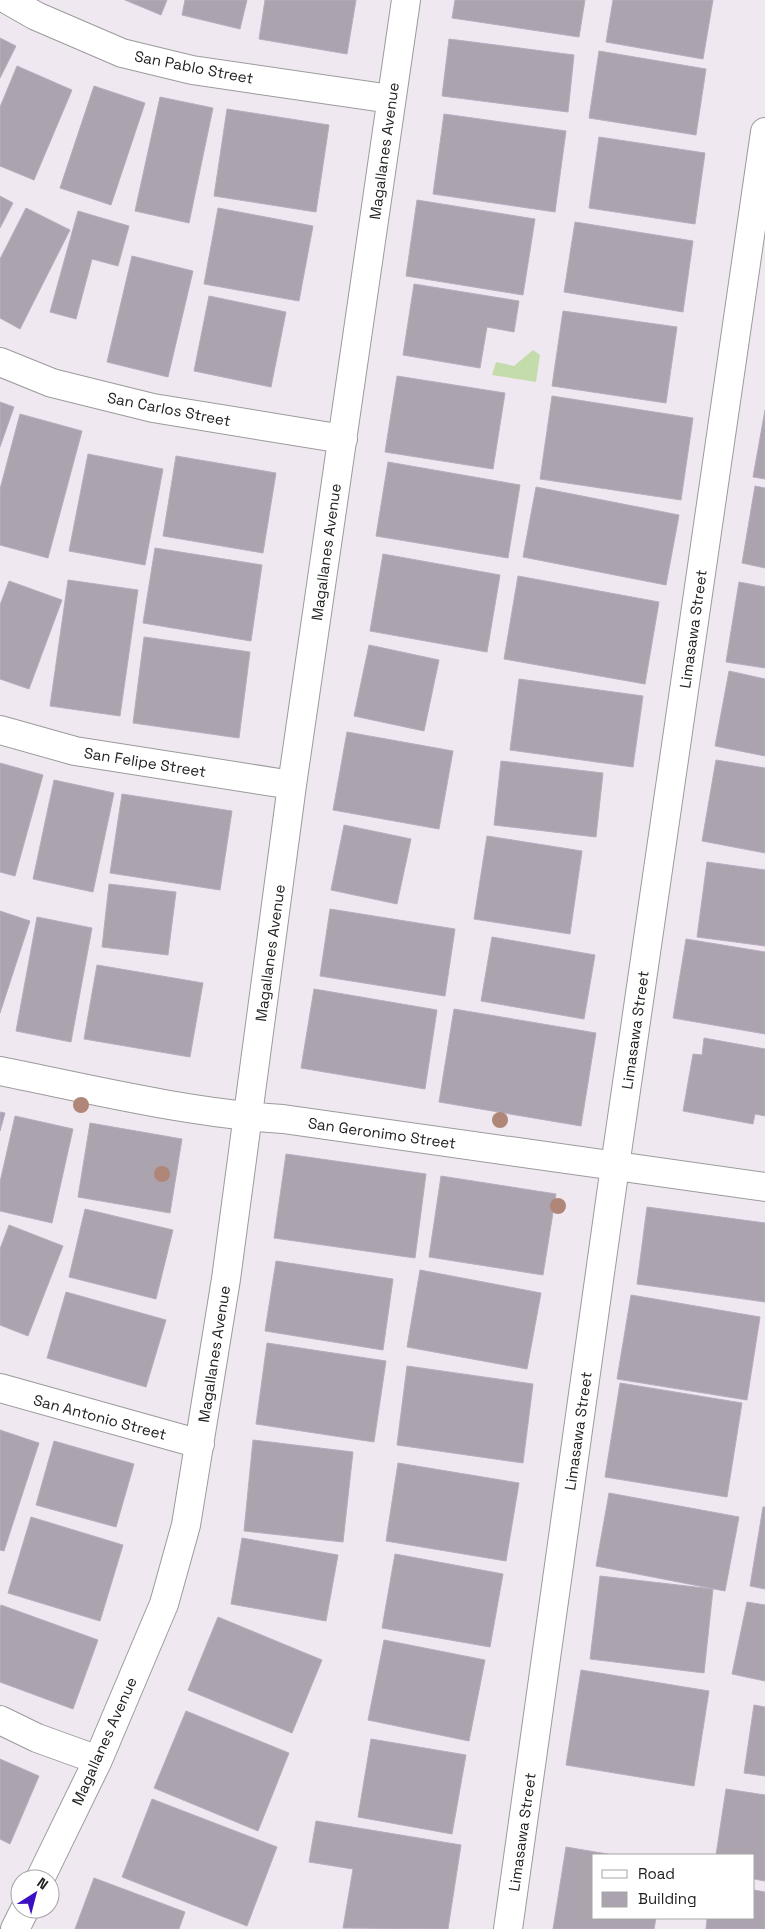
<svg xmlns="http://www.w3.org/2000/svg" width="765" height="1929" font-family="'Space Grotesk',sans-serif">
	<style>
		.water { fill: #c4dbac }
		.building { fill: #aba4af; stroke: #baabc1 }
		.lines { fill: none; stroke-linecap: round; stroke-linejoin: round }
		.minor-casing { stroke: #9b9b9b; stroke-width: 30 }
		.minor { stroke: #fff; stroke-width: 28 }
		.tree { fill: #af8677 }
		.labels { text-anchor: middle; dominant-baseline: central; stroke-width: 5; stroke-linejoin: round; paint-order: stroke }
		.street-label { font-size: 15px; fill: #212121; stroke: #fff }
	</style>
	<rect width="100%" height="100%" fill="#f0e8f0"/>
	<path class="water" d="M533 350 540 355 536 382 492 375 496 362 514 366Z"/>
	<path class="building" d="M125 0H167L161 15Z
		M185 0H247L240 29 182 15Z
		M265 0H356L347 54 259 39Z
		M455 0H585L579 37 452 18Z
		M613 0H713L703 59 606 42Z
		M0 38 16 46 0 78Z
		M449 39 574 55 568 112 442 96Z
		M599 51 706 69 696 135 589 118Z
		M17 66 72 90 34 180 0 166V107Z
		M94 86 145 103 111 205 60 188Z
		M160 97 213 108 189 223 135 211Z
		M227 109 329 125 316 212 214 196Z
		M444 114 566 131 555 212 433 194Z
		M599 137 705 153 695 224 589 208Z
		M0 196 13 203 0 228Z
		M417 200 535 219 523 295 406 276Z
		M26 208 70 230 20 329 0 318V259Z
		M218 208 313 226 299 301 204 284Z
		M78 211 129 226 118 266 92 259 76 319 50 312Z
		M575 222 693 241 683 312 564 292Z
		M132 256 193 271 168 377 107 362Z
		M414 284 519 301 514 332 487 327 480 368 403 355Z
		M209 296 286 312 271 387 194 371Z
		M563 311 677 327 666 403 552 386Z
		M397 376 505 393 493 469 385 452Z
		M552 396 693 418 681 500 540 479Z
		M0 402 14 407 0 447Z
		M765 410V479L753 477Z
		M20 414 82 431 48 558 0 545V489Z
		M88 454 163 469 145 565 69 551Z
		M176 456 276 473 263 553 163 536Z
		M388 462 520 485 508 558 376 536Z
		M755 486 765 488V568L742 563Z
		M536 487 679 515 666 585 523 557Z
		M155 548 262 565 251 641 143 623Z
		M383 554 500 575 487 652 370 631Z
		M518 576 659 602 645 684 504 659Z
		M68 580 138 590 120 716 50 706Z
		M9 581 62 600 29 689 0 679V605Z
		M739 582 765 587V668L726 662Z
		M144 637 250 652 239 738 133 723Z
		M369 645 439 660 424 731 354 716Z
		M729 671 765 679V756L715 746Z
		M519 679 643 696 633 767 510 750Z
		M347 732 453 751 439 829 333 810Z
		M716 760 765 768V853L702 841Z
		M501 761 603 773 596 837 494 825Z
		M0 763 43 775 15 876 0 872Z
		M54 780 114 793 93 892 33 879Z
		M122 794 232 811 220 890 110 873Z
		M344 825 411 839 397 904 331 890Z
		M487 836 582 851 570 934 474 919Z
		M707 862 765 870V946L697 937Z
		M109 884 176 892 168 955 102 947Z
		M330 909 455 929 445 996 320 976Z
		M0 911 30 921 0 1013Z
		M37 917 92 928 71 1042 16 1031Z
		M492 937 595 955 584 1019 481 1001Z
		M686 939 765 952V1034L673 1018Z
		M97 965 203 983 190 1057 84 1039Z
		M314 989 437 1010 425 1089 301 1068Z
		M454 1009 596 1033 581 1126 439 1102Z
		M704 1038 765 1049V1116L755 1114 753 1124 683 1111 693 1054 702 1055Z
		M0 1112 5 1113 0 1131Z
		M15 1116 73 1129 52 1223 0 1211V1182Z
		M90 1123 182 1139 170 1213 78 1197Z
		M286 1154 426 1174 415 1258 274 1238Z
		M441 1176 556 1194 543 1275 429 1257Z
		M647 1207 765 1223V1302L637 1284Z
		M85 1209 173 1230 156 1299 69 1277Z
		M9 1225 63 1246 28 1336 0 1325V1249Z
		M276 1261 393 1279 383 1350 265 1331Z
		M420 1270 541 1293 527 1369 407 1347Z
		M66 1292 166 1320 146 1387 47 1358Z
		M631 1295 760 1317 747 1400 617 1379Z
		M267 1343 386 1361 374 1442 256 1424Z
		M407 1366 533 1384 523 1463 397 1445Z
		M620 1383 742 1403 727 1497 605 1477Z
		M0 1430 39 1443 4 1551 0 1550Z
		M253 1440 353 1452 343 1542 244 1531Z
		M54 1441 134 1464 116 1527 36 1505Z
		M398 1463 519 1483 506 1561 386 1541Z
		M609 1493 739 1517 725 1591 596 1566Z
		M763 1507H765V1589L750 1586Z
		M31 1517 123 1545 100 1621 8 1593Z
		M242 1538 338 1555 326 1621 231 1604Z
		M395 1554 503 1574 490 1647 382 1628Z
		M600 1576 713 1589 704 1673 590 1659Z
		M747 1602 765 1605V1681L732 1674Z
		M1 1605 98 1640 73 1709 0 1682V1609Z
		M218 1617 322 1660 292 1733 188 1690Z
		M384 1640 485 1660 469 1741 368 1720Z
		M581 1670 709 1691 694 1786 566 1765Z
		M754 1705 765 1707V1776L744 1773Z
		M186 1711 289 1753 258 1831 154 1788Z
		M371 1739 466 1755 452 1834 358 1817Z
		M0 1759 39 1776 10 1844 0 1839Z
		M726 1789 765 1795V1881L754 1879V1855H716Z
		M152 1799 277 1847 247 1926 122 1877Z
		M316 1821 461 1845 448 1929 343 1928 353 1869 309 1862Z
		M566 1847 613 1855H594V1918H656L654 1929H553Z
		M94 1878 185 1912 179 1929H75Z
		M754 1890 765 1892V1929H706L707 1918H754Z"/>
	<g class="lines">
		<defs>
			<path id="minor" d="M8 0 36 16 122 53 192 70 391 99
				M0 362 52 383 153 408 343 439
				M0 730 75 751 292 785
				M0 1071C94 1090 188 1113 283 1119L765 1187
				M0 1388 200 1444
				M0 1720 37 1738 98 1760
				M40 1879 98 1760 164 1604 186 1525 226 1279 292 785 406 0
				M15 1929 25 1909
				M508 1929 615 1166 765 132"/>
		</defs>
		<use href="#minor" class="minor-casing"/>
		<use href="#minor" class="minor"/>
	</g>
	<g class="tree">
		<circle cx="81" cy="1105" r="8"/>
		<circle cx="500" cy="1120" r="8"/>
		<circle cx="162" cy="1174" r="8"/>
		<circle cx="558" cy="1206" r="8"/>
	</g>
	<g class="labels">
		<g class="street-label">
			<text transform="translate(194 67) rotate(11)">San Pablo Street</text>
			<text transform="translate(384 151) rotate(-82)">Magallanes Avenue</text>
			<text transform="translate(169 409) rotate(11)">San Carlos Street</text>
			<text transform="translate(326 552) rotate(-82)">Magallanes Avenue</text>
			<text transform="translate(693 629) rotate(-82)">Limasawa Street</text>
			<text transform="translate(145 762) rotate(9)">San Felipe Street</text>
			<text transform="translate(270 953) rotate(-82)">Magallanes Avenue</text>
			<text transform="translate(635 1030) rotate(-82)">Limasawa Street</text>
			<text transform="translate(382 1133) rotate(8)">San Geronimo Street</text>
			<text transform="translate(214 1354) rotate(-81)">Magallanes Avenue</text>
			<text transform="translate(100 1417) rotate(15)">San Antonio Street</text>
			<text transform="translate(578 1431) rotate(-82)">Limasawa Street</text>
			<text transform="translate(104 1741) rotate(-66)">Magallanes Avenue</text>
			<text transform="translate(522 1832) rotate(-82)">Limasawa Street</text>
		</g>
	</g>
	<rect x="592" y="1854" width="162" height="65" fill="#ffffff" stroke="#a6a6a6"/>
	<rect x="602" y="1870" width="25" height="8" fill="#ffffff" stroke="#a6a6a6"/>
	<text x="638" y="1879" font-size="15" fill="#212121">Road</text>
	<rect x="602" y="1892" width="25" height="15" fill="#aba4af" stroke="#a6a6a6"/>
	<text x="638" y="1904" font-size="15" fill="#212121">Building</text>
	<g transform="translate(35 1894) rotate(36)"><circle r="24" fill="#ffffff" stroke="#a6a6a6"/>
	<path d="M0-4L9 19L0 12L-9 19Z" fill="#3c0fc3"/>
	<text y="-8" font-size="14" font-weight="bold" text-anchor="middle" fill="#212121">N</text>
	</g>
</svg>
